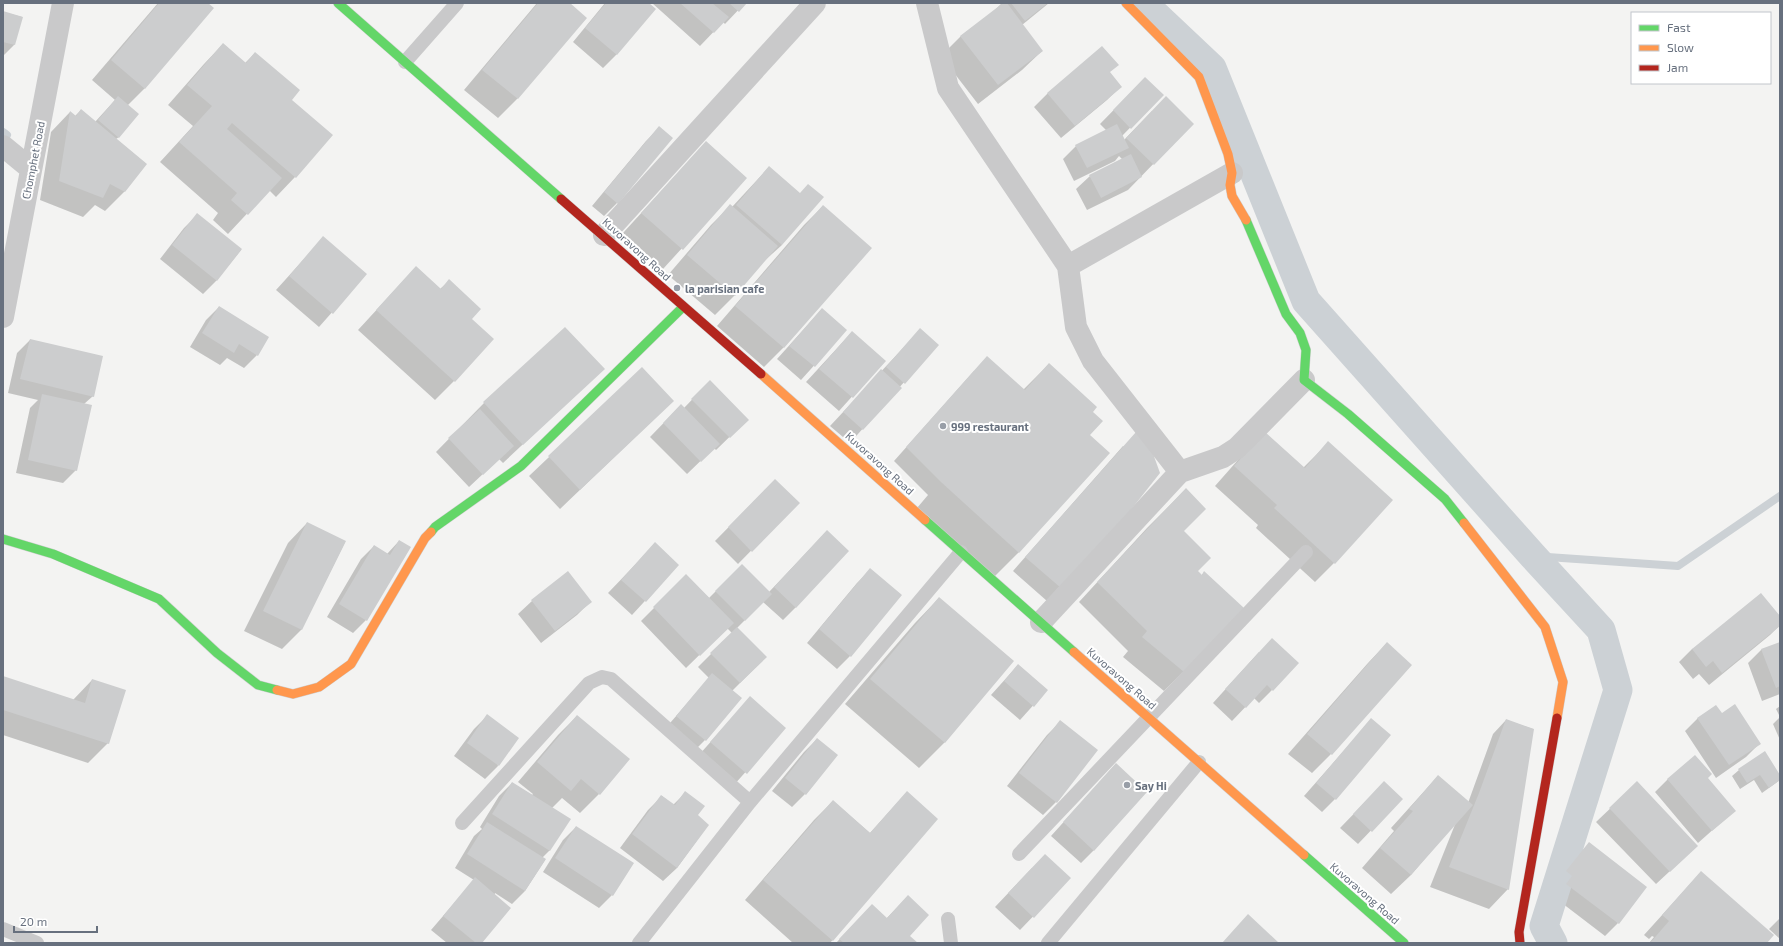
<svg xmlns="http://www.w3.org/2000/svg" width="1783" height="946" font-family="'Exo 2',sans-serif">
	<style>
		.shadow { fill: #0003 }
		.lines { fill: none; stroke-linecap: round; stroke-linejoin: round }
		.stream { stroke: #ccd1d5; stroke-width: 8 }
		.canal { stroke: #ccd1d5; stroke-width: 29 }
		.building { fill: #cccdce }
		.fast-casing { stroke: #cfcfd0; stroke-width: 10 }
		.slow-casing { stroke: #cfcfd0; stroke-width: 10 }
		.jam-casing { stroke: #cfcfd0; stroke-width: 10 }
		.lane { stroke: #c9c9ca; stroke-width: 14 }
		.street { stroke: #c9c9ca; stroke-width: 22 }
		.fast { stroke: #63d668; stroke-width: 9 }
		.slow { stroke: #ff974d; stroke-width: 9 }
		.jam { stroke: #b3261e; stroke-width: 9 }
		.poi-dot { fill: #989ea7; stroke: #fff; stroke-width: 1.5 }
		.labels { text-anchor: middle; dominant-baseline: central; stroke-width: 4; stroke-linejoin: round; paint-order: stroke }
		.street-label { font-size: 11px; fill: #67707e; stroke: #fff }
		.poi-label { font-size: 11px; font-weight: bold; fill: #67707e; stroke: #fff; text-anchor: start }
	</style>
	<rect width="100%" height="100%" fill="#f3f3f2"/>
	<path class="shadow" d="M158 3H207L212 8 144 89 127 106 119 137 116 139 146 164 124 192 105 211 95 205 83 217 40 200 51 132 70 112 75 116 81 110 95 122 115 100 92 80Z
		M537 3H568L585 18 517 99 498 118 464 90Z
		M605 3H647L654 9 616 55 603 68 573 42Z
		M652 3H745L725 24 723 22 700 46Z
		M1002 3H1049L1022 25 1042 51 1022 70 978 104 941 56 961 36 994 11Z
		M3 12 22 17 14 45 3 56Z
		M223 44 245 63 255 53 290 100 295 177 276 197 269 190 228 234 213 220 218 213 160 162 193 126 168 105 204 64Z
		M1109 73 1120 87 1107 100 1061 138 1034 107 1048 93Z
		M1145 78 1162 95 1122 136 1124 140 1152 111 1192 124 1128 190 1087 210 1076 189 1090 176 1122 159 1119 156 1115 161 1074 181 1063 159 1076 146 1107 131 1100 124Z
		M659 128 671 138 617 203 604 216 592 206 646 141Z
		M706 142 746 178 663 269 623 233Z
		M769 167 782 245 762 263 734 296 715 315 668 275 711 225 730 206 732 207Z
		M823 206 870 248 783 348 764 367 717 326 804 225Z
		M197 215 241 250 216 281 203 294 160 259 184 228Z
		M323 238 365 275 319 327 276 290Z
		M416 267 440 289 449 281 470 319 454 381 435 400 358 330Z
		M219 307 257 355 244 368 227 358 220 365 190 347 206 320Z
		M822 309 846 330 801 380 777 359Z
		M920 330 937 345 850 443 830 426Z
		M852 332 884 361 839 411 806 382Z
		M30 340 93 396 84 404 76 470 63 483 16 473 30 408 38 400 8 393 17 353Z
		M1049 364 1092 412 1089 435 1019 552 994 577 917 508 928 495 894 461 974 371 1023 390Z
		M603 369 503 463 499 459 469 487 436 452 484 403Z
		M642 369 653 420 560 509 529 476Z
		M710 381 747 420 716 450 714 448 687 474 650 437 681 405 684 408Z
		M1328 443 1334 563 1315 582 1256 528 1258 525 1215 486 1245 452 1303 468Z
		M1123 446 1159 473 1047 601 1013 571Z
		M775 480 798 503 738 564 715 541Z
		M1186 489 1183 531 1197 571 1201 576 1204 572 1184 671 1164 691 1123 657 1128 651 1079 602 1147 528Z
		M307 523 345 542 301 630 282 649 244 631 288 543Z
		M827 531 796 607 783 620 763 602 737 628 766 657 732 691 705 740 692 753 664 730 709 678 698 667 732 633 727 628 686 668 641 621 686 576 709 598 742 565 769 592Z
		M399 541 366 620 353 633 327 617 361 559 374 546 387 554Z
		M655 544 678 565 632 615 608 593Z
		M870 570 901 595 850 656 837 669 807 643 857 583Z
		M568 573 590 602 577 615 541 643 518 614 532 601Z
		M939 598 1013 661 944 743 919 768 845 704 915 623Z
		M1780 618V625L1770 635 1709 685 1699 674 1693 679 1679 662 1692 649Z
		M1387 643 1331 754 1312 773 1288 754 1368 663Z
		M1780 643V694L1762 701 1748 663 1761 650Z
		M1259 652 1272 690 1259 703 1254 698 1232 721 1213 703Z
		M1018 665 1047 690 1020 720 991 695Z
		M3 677 73 700 92 680 108 743 88 763 3 735Z
		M750 698 785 728 733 786 698 756Z
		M1780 706V740L1773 724 1780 717 1776 709Z
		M1721 715 1759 744 1746 757 1716 778 1685 731 1698 718Z
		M487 716 498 766 485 779 454 756 474 729Z
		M577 716 599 794 580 813 562 798 552 808 550 850 542 858 545 860 525 891 512 904 495 893 481 943H447L431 930 474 880 455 868 474 836 482 829 480 827 499 796 512 783 532 795 533 794 518 782 558 735Z
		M1371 720 1335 799 1322 812 1304 796Z
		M1506 720 1533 729 1508 889 1489 909 1430 887 1456 822 1411 875 1391 894 1362 868 1394 831 1391 828 1438 776 1468 803 1493 734Z
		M1060 722 1097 750 1056 802 1043 815 1007 786 1047 735Z
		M817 739 805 794 792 807 772 791 804 752Z
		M1116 764 1094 850 1081 863 1051 836Z
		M1739 770 1780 777V780L1762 793 1754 780 1740 789 1732 776Z
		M1706 778 1734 811 1698 843 1655 792 1668 779Z
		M1637 783 1683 859 1656 884 1596 822Z
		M907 792 901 861 830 943H793L745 900 814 820 833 801 870 833Z
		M685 793 696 816 708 825 677 868 663 881 620 848 648 810 662 796 673 805Z
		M1371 796 1401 799 1358 844 1340 828Z
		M576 827 612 895 599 908 543 872 563 840Z
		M1589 844 1618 923 1605 936 1554 897 1560 890 1554 885 1576 857Z
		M1032 868 1070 878 1020 930 995 907Z
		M1701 872 1766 943H1649L1654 937 1652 936 1649 939 1644 935Z
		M908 896 909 936 916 943H836L853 925 886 919Z
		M1780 918V939L1769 929Z"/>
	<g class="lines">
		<path class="stream" d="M3 132 7 135
			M1533 556 1678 566 1780 496"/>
		<path class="canal" d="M1143 3 1212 68 1306 301 1533 556 1601 630 1618 690 1544 926 1553 943"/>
	</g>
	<path class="building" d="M159 3H208L214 8 145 89 111 60Z
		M538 3H570L587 18 518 99 482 70Z
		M606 3H649L656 9 617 55 585 28Z
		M680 3H712L729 17 714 33Z
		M729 3H747L739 12Z
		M1003 3H1007L1043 51 998 85 960 36Z
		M1011 3H1048L1025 21Z
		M3 11 23 17 15 45 3 42Z
		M223 43 246 63 255 52 300 90 292 100 333 135 296 178 232 123 227 129 282 178 248 215 231 200 237 193 179 142 212 106 187 85Z
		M1102 46 1119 65 1110 72 1122 87 1075 126 1047 93Z
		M1145 77 1164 95 1131 129 1113 110Z
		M118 96 139 114 119 138 98 120Z
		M1166 96 1194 124 1154 165 1126 138Z
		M81 109 147 164 125 192 110 184 103 198 59 181 70 111 76 116Z
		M1117 124 1129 148 1087 168 1075 145Z
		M659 126 673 138 618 204 604 192Z
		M706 141 747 178 683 250 641 213Z
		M1131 154 1142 177 1101 198 1089 175Z
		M769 166 800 193 808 184 824 197 782 245 736 205Z
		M730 204 778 246 735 296 687 255Z
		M823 205 872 248 784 348 735 306Z
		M197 213 242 249 217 281 172 245Z
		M323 236 367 274 333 314 289 276Z
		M416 266 441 289 449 279 481 309 472 319 494 339 455 382 376 310Z
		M219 306 269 337 258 356 239 344 234 353 202 333Z
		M822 308 847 330 815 367 789 346Z
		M565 327 605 369 523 445 483 402Z
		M920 328 939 345 905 384 886 367Z
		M852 331 886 361 853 398 819 369Z
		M30 339 103 356 94 397 20 379Z
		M987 356 1025 390 1049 363 1097 407 1093 412 1103 421 1090 435 1110 453 1019 553 941 482 906 447Z
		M642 367 674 401 580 490 548 456Z
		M881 369 902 388 863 430 843 412Z
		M710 380 749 420 730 438 691 399Z
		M42 394 92 405 77 471 28 460Z
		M681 404 720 444 701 462 663 423Z
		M480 409 514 446 483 475 448 438Z
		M1136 432 1151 448 1160 473 1130 511 1061 588 1025 557Z
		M1265 432 1305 468 1328 441 1393 500 1335 564 1274 508 1277 505 1234 466Z
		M775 479 800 503 752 552 728 527Z
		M1186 488 1206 509 1184 531 1211 558 1198 571 1202 575 1204 571 1244 608 1184 672 1142 637 1147 631 1097 582Z
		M307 522 346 541 302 630 263 611Z
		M827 530 849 551 796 608 774 587Z
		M399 540 411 547 367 621 339 604 374 545 390 555Z
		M655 542 679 565 646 602 621 580Z
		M742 564 772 594 745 621 715 591Z
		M870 568 902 595 851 657 819 629Z
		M568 571 592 602 555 631 531 600Z
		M686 574 734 623 700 656 653 607Z
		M1761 593 1780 616V626L1722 673 1713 661 1706 667 1692 649Z
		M939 597 1014 661 945 743 870 679Z
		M737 627 767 657 740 683 710 653Z
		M1272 638 1299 663 1273 691 1267 685 1246 708 1225 689Z
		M1387 642 1412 665 1332 755 1307 734Z
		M1780 642V686L1776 688 1761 649Z
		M1018 664 1048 690 1034 707 1004 681Z
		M712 673 742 698 706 741 676 716Z
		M3 676 85 703 92 679 126 690 109 744 3 710Z
		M750 696 786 728 747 774 710 742Z
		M1735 704 1761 744 1729 765 1697 718 1716 705 1722 713Z
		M487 714 519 738 499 766 467 743Z
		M577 715 630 759 600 795 581 779 571 791 537 762Z
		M1371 718 1391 735 1336 800 1316 783Z
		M1506 719 1534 729 1509 890 1449 867 1479 793Z
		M1060 720 1098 750 1057 803 1019 773Z
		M817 738 838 755 806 795 785 778Z
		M1765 751 1780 775V780L1769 788 1760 775 1747 783 1738 769Z
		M1695 755 1712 774 1708 778 1736 811 1712 831 1667 779Z
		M1116 763 1147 792 1094 851 1063 822Z
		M1438 775 1473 805 1411 875 1380 848 1413 811 1409 809Z
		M1384 781 1403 799 1372 832 1353 814Z
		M1637 781 1698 846 1670 872 1609 808Z
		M512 782 571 819 550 851 492 814Z
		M685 791 705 806 698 815 709 825 677 868 632 834 661 795 675 805Z
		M907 791 938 819 833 941 763 880 833 800 870 833Z
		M487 822 546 859 525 891 467 854Z
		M576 826 634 863 613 896 555 858Z
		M1589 842 1647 887 1619 924 1566 884 1572 876 1566 871Z
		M1045 854 1071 878 1034 918 1008 893Z
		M1701 871 1774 935 1767 943H1650L1669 921 1662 915Z
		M475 877 511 908 482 943H476L443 916Z
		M908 895 929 915 910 936 918 943H844L839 939 872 904 887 918Z
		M1248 914 1279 943H1222Z"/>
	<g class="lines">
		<defs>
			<path id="fast" d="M338 3 561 199
				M1246 220 1286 314 1300 333 1306 350 1304 380 1348 414 1445 499 1464 523
				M925 520 1074 652
				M431 532 435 527 521 466 683 307
				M3 539 53 554 159 599 217 653 258 685 277 690
				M1304 855 1404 943"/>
			<path id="slow" d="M1126 3 1199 77 1228 154 1232 173 1230 185 1232 196 1246 220
				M761 374 925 520
				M1464 523 1545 627 1563 682 1557 718
				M1074 652 1304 855
				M277 690 293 694 319 687 351 664 425 538 431 532"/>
			<path id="jam" d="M561 199 761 374
				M1520 943 1519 932 1557 718"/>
		</defs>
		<use href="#fast" class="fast-casing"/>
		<use href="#slow" class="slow-casing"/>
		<use href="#jam" class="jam-casing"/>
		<path class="lane" d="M405 62 457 3
			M462 823 589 683 602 677 611 679 750 802
			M1019 854 1306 552
			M948 919 951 943
			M3 929 37 943
			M639 943 750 802 961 552
			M1048 943 1199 762"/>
		<path class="street" d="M927 3 948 88 1068 266 1076 327 1093 361 1180 472 1041 622
			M3 146 31 169
			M604 235 815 3
			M1068 266 1232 173
			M3 317 63 3
			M1180 472 1223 457 1237 448 1304 380"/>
		<use href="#fast" class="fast"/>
		<use href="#slow" class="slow"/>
		<use href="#jam" class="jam"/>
	</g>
	<g class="poi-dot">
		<circle cx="677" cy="288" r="4"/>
		<circle cx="943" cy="426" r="4"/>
		<circle cx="1127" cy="785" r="4"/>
	</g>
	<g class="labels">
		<g class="street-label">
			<text transform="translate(33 160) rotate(-79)">Chomphet Road</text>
			<text transform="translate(637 249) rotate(42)">Kuvoravong Road</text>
			<text transform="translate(880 463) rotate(42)">Kuvoravong Road</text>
			<text transform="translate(1122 678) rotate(41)">Kuvoravong Road</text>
			<text transform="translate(1365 893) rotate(41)">Kuvoravong Road</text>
		</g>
		<g class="poi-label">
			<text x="685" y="288">la parisian cafe</text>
			<text x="951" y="426">999 restaurant</text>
			<text x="1135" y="785">Say Hi</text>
		</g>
	</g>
	<rect width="1783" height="946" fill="none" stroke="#67707e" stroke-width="8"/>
	<rect x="1631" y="12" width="140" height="72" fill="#ffffff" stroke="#c2c6cb"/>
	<rect x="1639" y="25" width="20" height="6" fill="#63d668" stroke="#c2c6cb"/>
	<text x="1667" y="32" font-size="12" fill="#67707e">Fast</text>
	<rect x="1639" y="45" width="20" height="6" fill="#ff974d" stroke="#c2c6cb"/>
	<text x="1667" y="52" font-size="12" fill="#67707e">Slow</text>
	<rect x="1639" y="65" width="20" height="6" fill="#b3261e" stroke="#c2c6cb"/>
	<text x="1667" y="72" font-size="12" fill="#67707e">Jam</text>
	<path d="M14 926v6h83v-6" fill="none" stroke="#67707e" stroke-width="2"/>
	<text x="20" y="926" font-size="12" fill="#67707e" stroke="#ffffff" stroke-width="3" paint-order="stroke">20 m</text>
</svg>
